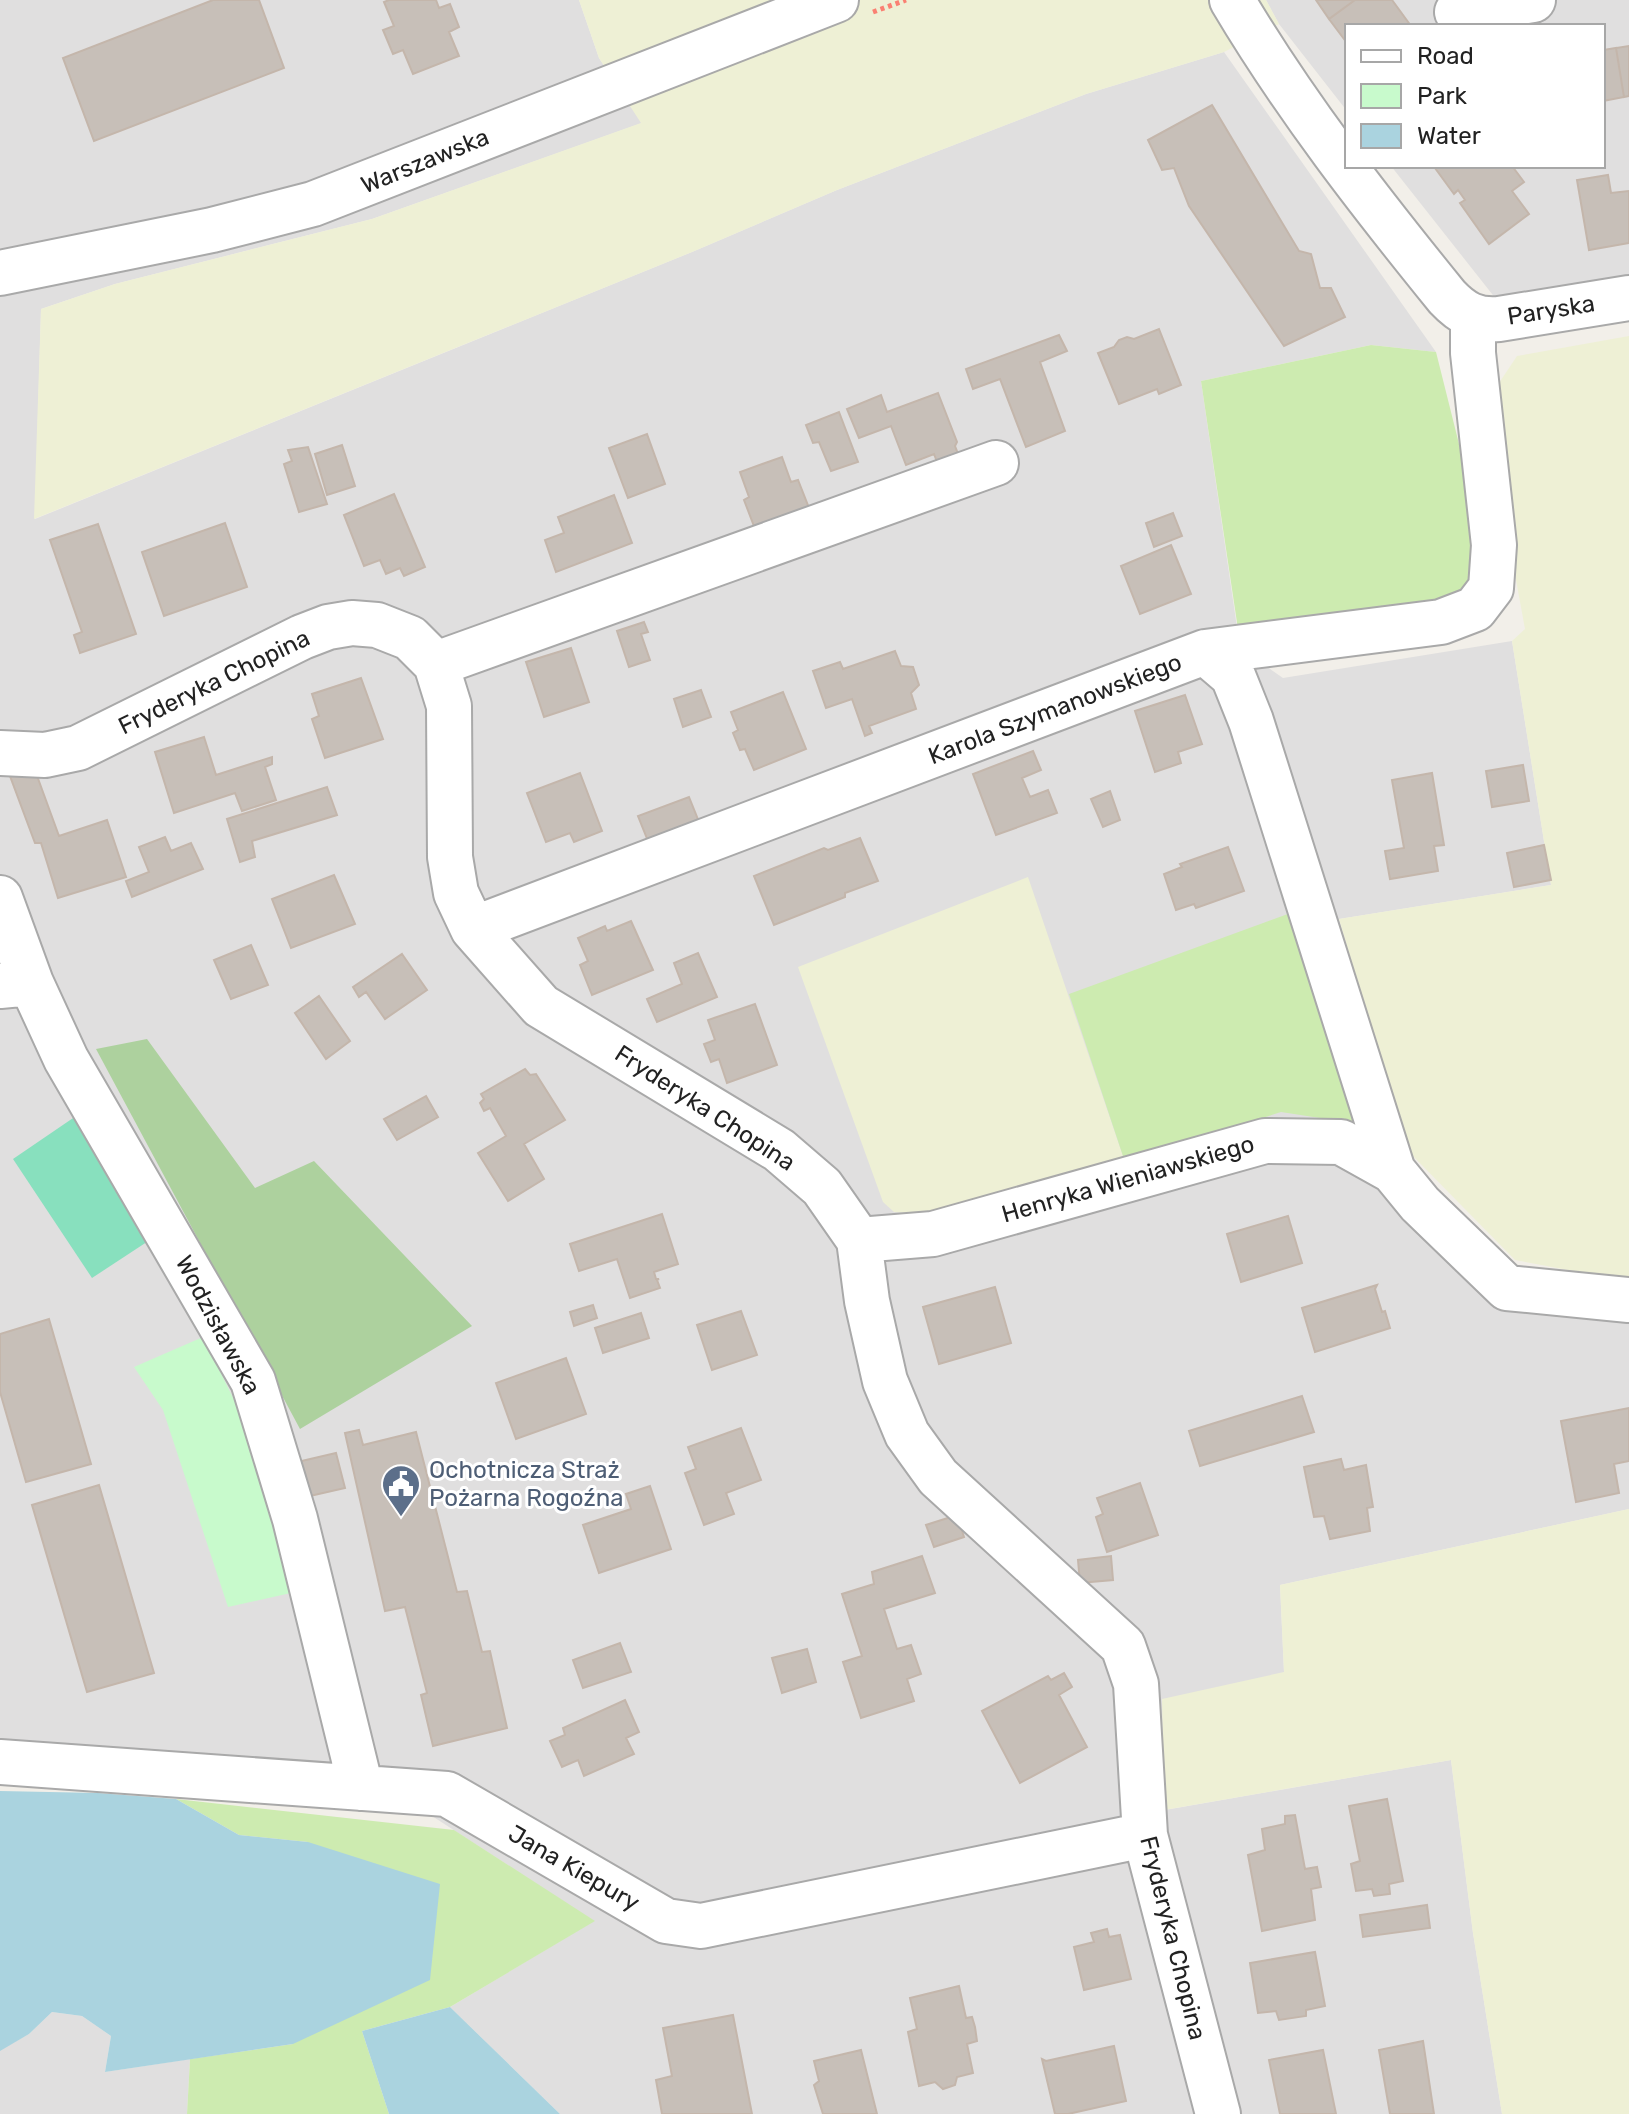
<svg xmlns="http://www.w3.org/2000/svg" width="1629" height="2114" font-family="Rubik,sans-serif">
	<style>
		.residential { fill: #e0dfdf }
		.farmland { fill: #eef0d5 }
		.grass { fill: #cdebb0 }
		.forest { fill: #add19e }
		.park { fill: #c8facc }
		.pitch { fill: #88e0be }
		.water { fill: #aad3df }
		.building { fill: #c7bfb8; stroke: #c4b6ab; stroke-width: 2 }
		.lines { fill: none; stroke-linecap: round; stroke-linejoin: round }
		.minor-casing { stroke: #a9a9a9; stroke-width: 48 }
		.path { stroke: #fa8072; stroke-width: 5; stroke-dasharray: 4 4; stroke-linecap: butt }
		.minor { stroke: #fff; stroke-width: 44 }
		.labels { text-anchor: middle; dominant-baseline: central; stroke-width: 6; stroke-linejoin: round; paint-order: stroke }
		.street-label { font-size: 24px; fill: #222; stroke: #fff }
		.service-label { font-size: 24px; fill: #4e5e75; stroke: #fff; text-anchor: start }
	</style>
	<rect width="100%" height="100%" fill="#f2efe9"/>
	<path class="residential" d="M0 0H579L599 58 642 123 372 219 115 284 41 309 35 519 692 252 837 190 1086 94 1224 52 1436 352 1371 345 1201 381 1240 648 1283 678 1512 641 1551 885 1339 919 1403 1156 1506 1264 1619 1286H1629V1509L1280 1585 1284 1672 1165 1810 1451 1760 1473 1933 1502 2114H560L450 2007 594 1921 432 1816 0 1773Z
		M1266 0H1629V277L1496 299 1391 166H1603V26H1347V111L1279 24Z
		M52 2012 82 2016 111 2036 105 2072 190 2059 187 2114H0V2050L29 2034Z"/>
	<path class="farmland" d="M579 0H1266L1279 24 1224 52 1086 94 837 190 692 252 34 519 41 309 115 284 372 219 641 123 599 58Z
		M1629 336V1280H1621L1515 1260 1407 1150 1339 919 1551 885 1512 641 1525 629 1514 569 1499 383 1517 356Z
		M1028 877 1125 1162 946 1216 894 1212 883 1202 798 967Z
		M1629 1509V2114H1502L1473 1933 1451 1760 1164 1810 1162 1699 1284 1672 1280 1585Z"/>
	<path class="grass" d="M1371 345 1436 352 1467 476 1478 562 1467 584 1442 609 1239 636 1201 381Z
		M1296 911 1359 1124 1281 1112 1125 1162 1069 994Z
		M176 1799 454 1830 595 1921 450 2007 362 2031 389 2114H187L190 2059 293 2044 308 1842 239 1835Z"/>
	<path class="forest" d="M147 1039 255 1188 314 1161 472 1326 300 1429 96 1049Z"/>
	<path class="park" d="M203 1337 243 1418 291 1593 228 1607 163 1410 134 1367Z"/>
	<path class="pitch" d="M79 1114 159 1234 92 1278 13 1159Z"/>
	<path class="water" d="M0 1791 98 1793 176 1799 239 1835 308 1842 440 1884 430 1980 293 2044 105 2072 111 2036 82 2016 52 2012 29 2034 0 2051Z
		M450 2007 560 2114H389L362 2031Z"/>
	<path class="building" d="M213 0H259L284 68 94 141 63 58Z
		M389 0H436L439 8 450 4 459 27 449 32 459 56 413 74 403 50 393 54 383 30 394 26 384 2Z
		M1316 0H1355L1329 19Z
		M1355 0H1392L1411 26H1347V43L1329 19Z
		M1629 46V96L1624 97 1616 48Z
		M1616 48 1624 97 1603 101V50Z
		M1212 105 1299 251 1311 254 1320 288H1331L1345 317 1284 346 1189 206 1174 168 1162 170 1148 140Z
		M1438 166H1512L1524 182 1512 191 1529 214 1489 244 1460 203 1465 200 1458 190 1454 194 1435 168Z
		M1608 175 1611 193 1629 191V243L1589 250 1577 180Z
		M1159 329 1181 385 1159 394 1157 389 1119 404 1098 353 1114 347 1119 340 1127 337 1134 339Z
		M1059 335 1067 351 1040 362 1065 431 1026 447 1000 379 973 389 966 369Z
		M938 393 957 442 955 446 960 459 939 467 934 454 906 465 891 426 859 438 847 409 881 395 887 412Z
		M839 412 858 462 831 471 819 442 813 443 806 425Z
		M647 434 665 484 628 498 609 448Z
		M342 445 355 486 327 495 315 454Z
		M308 447 327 504 299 512 284 464 292 461 288 450Z
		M782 457 791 482 798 480 811 513 757 534 744 500 749 497 740 472Z
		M394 494 425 567 404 576 400 568 386 574 380 560 364 566 344 515Z
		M614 495 632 543 556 572 545 540 564 533 558 517Z
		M1173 513 1182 536 1154 547 1146 523Z
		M225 523 247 587 164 616 142 552Z
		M98 524 136 634 80 653 74 635 82 632 50 540Z
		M1171 545 1191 594 1140 614 1121 566Z
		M644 622 648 632 641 634 650 660 629 667 617 631Z
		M571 648 589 702 544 717 526 662Z
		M895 651 901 666 913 667 919 685 911 693 916 709 869 726 872 733 865 736 852 699 826 708 813 671 840 662 843 669Z
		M361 678 383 739 325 758 312 719 319 716 312 694Z
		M701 690 711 717 683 727 674 699Z
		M783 692 806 749 754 770 745 749 740 750 733 733 738 730 731 712Z
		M1185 695 1202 744 1178 752 1181 763 1155 772 1135 711Z
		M204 737 216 775 272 757V764L265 767 276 800 242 811 235 793 174 813 155 752Z
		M1033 751 1041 770 1022 778 1030 797 1048 790 1057 813 996 835 973 774Z
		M1523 765 1529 801 1492 807 1486 771Z
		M36 773 59 836 107 820 126 877 58 898 41 843H35L10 776Z
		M580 773 602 831 574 842 570 833 546 842 527 793Z
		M1432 773 1444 845 1434 846 1438 871 1390 879 1385 851 1404 848 1392 780Z
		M327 787 337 815 252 841 255 857 240 862 227 819Z
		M1110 791 1120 820 1103 827 1091 799Z
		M689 797 699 822 648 841 638 816Z
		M165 837 171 851 191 843 203 869 132 897 126 881 149 872 139 847Z
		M860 838 878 881 845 893V897L774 925 754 876 824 848 828 850Z
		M1544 845 1551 880 1514 887 1507 853Z
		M1228 847 1244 891 1196 908 1194 904 1176 910 1164 874 1182 867 1180 864Z
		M334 875 355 924 291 948 272 899Z
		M631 921 653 970 592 995 580 965 588 961 578 938 605 926 607 931Z
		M251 945 268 985 231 999 214 960Z
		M698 953 717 997 657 1022 647 999 682 984 674 963Z
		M402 954 427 990 385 1019 366 992 359 997 353 987Z
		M319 996 350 1041 326 1059 295 1013Z
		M755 1004 777 1065 727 1083 719 1059 711 1062 704 1044 715 1040 708 1020Z
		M525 1069 530 1075 536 1074 565 1120 524 1144 544 1179 508 1201 478 1153 506 1136 490 1108 484 1111 480 1103 484 1099 481 1094Z
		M426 1096 438 1117 397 1140 384 1119Z
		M662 1214 678 1264 654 1272 656 1279H659L657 1280 660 1288 630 1298 617 1259 579 1271 570 1244Z
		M1288 1216 1302 1263 1241 1282 1227 1234Z
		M1377 1285 1375 1289 1382 1312 1385 1311 1390 1328 1315 1352 1302 1308Z
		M995 1287 1011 1343 939 1364 923 1307Z
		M593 1305 597 1318 574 1326 570 1312Z
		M741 1311 757 1355 712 1370 697 1325Z
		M641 1313 649 1338 603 1353 595 1328Z
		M49 1319 91 1464 26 1482 0 1392V1334Z
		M566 1358 586 1414 516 1439 496 1383Z
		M1302 1396 1314 1432 1200 1466 1189 1431Z
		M1629 1408V1461L1614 1464 1619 1493 1576 1502 1561 1421Z
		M741 1428 761 1480 726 1493 734 1514 704 1525 685 1473 696 1469 688 1447Z
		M359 1430 363 1445 416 1432 457 1592 467 1591 482 1652 490 1651 507 1728 433 1746 421 1695 427 1693 405 1607 385 1611 345 1433Z
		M336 1453 345 1488 301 1498 293 1463Z
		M1341 1459 1344 1470 1366 1465 1373 1507 1367 1508 1370 1531 1330 1539 1324 1516 1314 1517 1304 1467Z
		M1140 1483 1158 1535 1107 1552 1096 1517 1103 1514 1097 1498Z
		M99 1485 154 1673 87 1692 32 1505Z
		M650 1486 671 1549 599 1573 583 1525 631 1509 626 1494Z
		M957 1515 964 1537 934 1547 926 1525Z
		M922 1556 935 1593 884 1609 897 1649 911 1645 921 1674 907 1679 914 1701 861 1718 843 1662 862 1656 842 1594 874 1584 872 1572Z
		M1111 1556 1113 1580 1080 1583 1078 1560Z
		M620 1643 631 1672 583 1688 573 1660Z
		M807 1649 816 1682 782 1693 772 1658Z
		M1064 1673 1072 1687 1059 1695 1087 1747 1020 1783 982 1711 1048 1676 1051 1680Z
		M625 1700 639 1732 626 1738 634 1754 584 1776 578 1760 562 1767 550 1741 565 1735 563 1728Z
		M1387 1799 1403 1881 1389 1884 1390 1894 1374 1896 1372 1889 1356 1891 1351 1864 1360 1861 1349 1806Z
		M1295 1815 1305 1869 1317 1867 1321 1887 1311 1889 1315 1920 1262 1931 1248 1855 1265 1850 1262 1829 1285 1824V1816Z
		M1427 1905 1430 1928 1363 1937 1360 1915Z
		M1107 1929 1109 1937 1120 1935 1131 1979 1084 1990 1074 1947 1094 1942 1091 1933Z
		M1315 1952 1325 2006 1306 2010V2016L1279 2020 1276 2011 1258 2013 1250 1963Z
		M959 1986 966 2018 972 2017 975 2027 977 2041 967 2044 973 2073 957 2077 955 2085 943 2089 935 2082 919 2086 908 2032 917 2029 910 1998Z
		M733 2015 752 2114H662L656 2080 672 2076 663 2028Z
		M1423 2041 1434 2114H1390L1379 2050Z
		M1114 2046 1126 2101 1068 2114H1055L1042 2059 1046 2061Z
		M861 2050 877 2114H823L814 2085 819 2081 814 2061Z
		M1323 2050 1336 2114H1280L1269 2060Z"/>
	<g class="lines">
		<defs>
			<path id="minor" d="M1232 0C1295 106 1369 201 1447 297 1462 313 1476 321 1499 319L1629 298
				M1457 12 1533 0
				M0 273 212 230 313 204 836 0
				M1205 652 1441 622 1475 609 1491 588 1494 545 1473 353V317
				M436 664 996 463
				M0 753 45 755 78 748 302 637 328 627 352 623 377 625 410 638 436 664 449 706 450 857 456 893 473 929 541 1006 779 1150 822 1187 859 1240 867 1301 885 1381 907 1434 938 1477 1123 1646 1136 1684 1145 1835 1218 2114
				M0 898 31 983
				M473 929 1205 652 1233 676 1251 721 1393 1171
				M0 986 31 983 66 1059 253 1381 295 1519 361 1788
				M859 1240 933 1234 1265 1141 1341 1142 1393 1171 1420 1204 1507 1288 1629 1300
				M0 1762 447 1794 666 1921 701 1926 1145 1835"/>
		</defs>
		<use href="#minor" class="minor-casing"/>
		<path class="path" d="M873 12 906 0"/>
		<use href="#minor" class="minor"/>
	</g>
	<defs>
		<symbol id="civic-pin" viewBox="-11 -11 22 30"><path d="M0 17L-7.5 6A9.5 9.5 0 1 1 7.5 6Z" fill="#5c6f8a" stroke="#fff"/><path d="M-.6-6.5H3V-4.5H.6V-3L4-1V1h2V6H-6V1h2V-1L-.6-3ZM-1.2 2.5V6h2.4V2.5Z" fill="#fff"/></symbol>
	</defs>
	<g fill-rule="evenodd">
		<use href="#civic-pin" x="379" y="1462" width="44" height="60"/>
	</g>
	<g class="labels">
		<g class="street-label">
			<text transform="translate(425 161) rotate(-22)">Warszawska</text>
			<text transform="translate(1551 310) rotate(-9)">Paryska</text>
			<text transform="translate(214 682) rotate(-26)">Fryderyka Chopina</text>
			<text transform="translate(1055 709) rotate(-21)">Karola Szymanowskiego</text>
			<text transform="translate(705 1108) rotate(33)">Fryderyka Chopina</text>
			<text transform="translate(1128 1179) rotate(-16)">Henryka Wieniawskiego</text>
			<text transform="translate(218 1325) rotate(62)">Wodzisławska</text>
			<text transform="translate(574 1868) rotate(30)">Jana Kiepury</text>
			<text transform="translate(1173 1938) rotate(76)">Fryderyka Chopina</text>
		</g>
		<g class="service-label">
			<text x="429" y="1470">Ochotnicza Straż<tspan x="429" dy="28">Pożarna Rogoźna</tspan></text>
		</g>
	</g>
	<rect x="1345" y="24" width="260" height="144" fill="#ffffff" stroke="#a7a7a7" stroke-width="2"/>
	<rect x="1361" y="50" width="40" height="12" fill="#ffffff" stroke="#a7a7a7" stroke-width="2"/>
	<text x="1417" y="64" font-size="24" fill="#222222">Road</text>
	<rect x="1361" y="84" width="40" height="24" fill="#c8facc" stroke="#a7a7a7" stroke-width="2"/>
	<text x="1417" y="104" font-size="24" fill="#222222">Park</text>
	<rect x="1361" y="124" width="40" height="24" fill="#aad3df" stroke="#a7a7a7" stroke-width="2"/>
	<text x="1417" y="144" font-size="24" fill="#222222">Water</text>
</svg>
